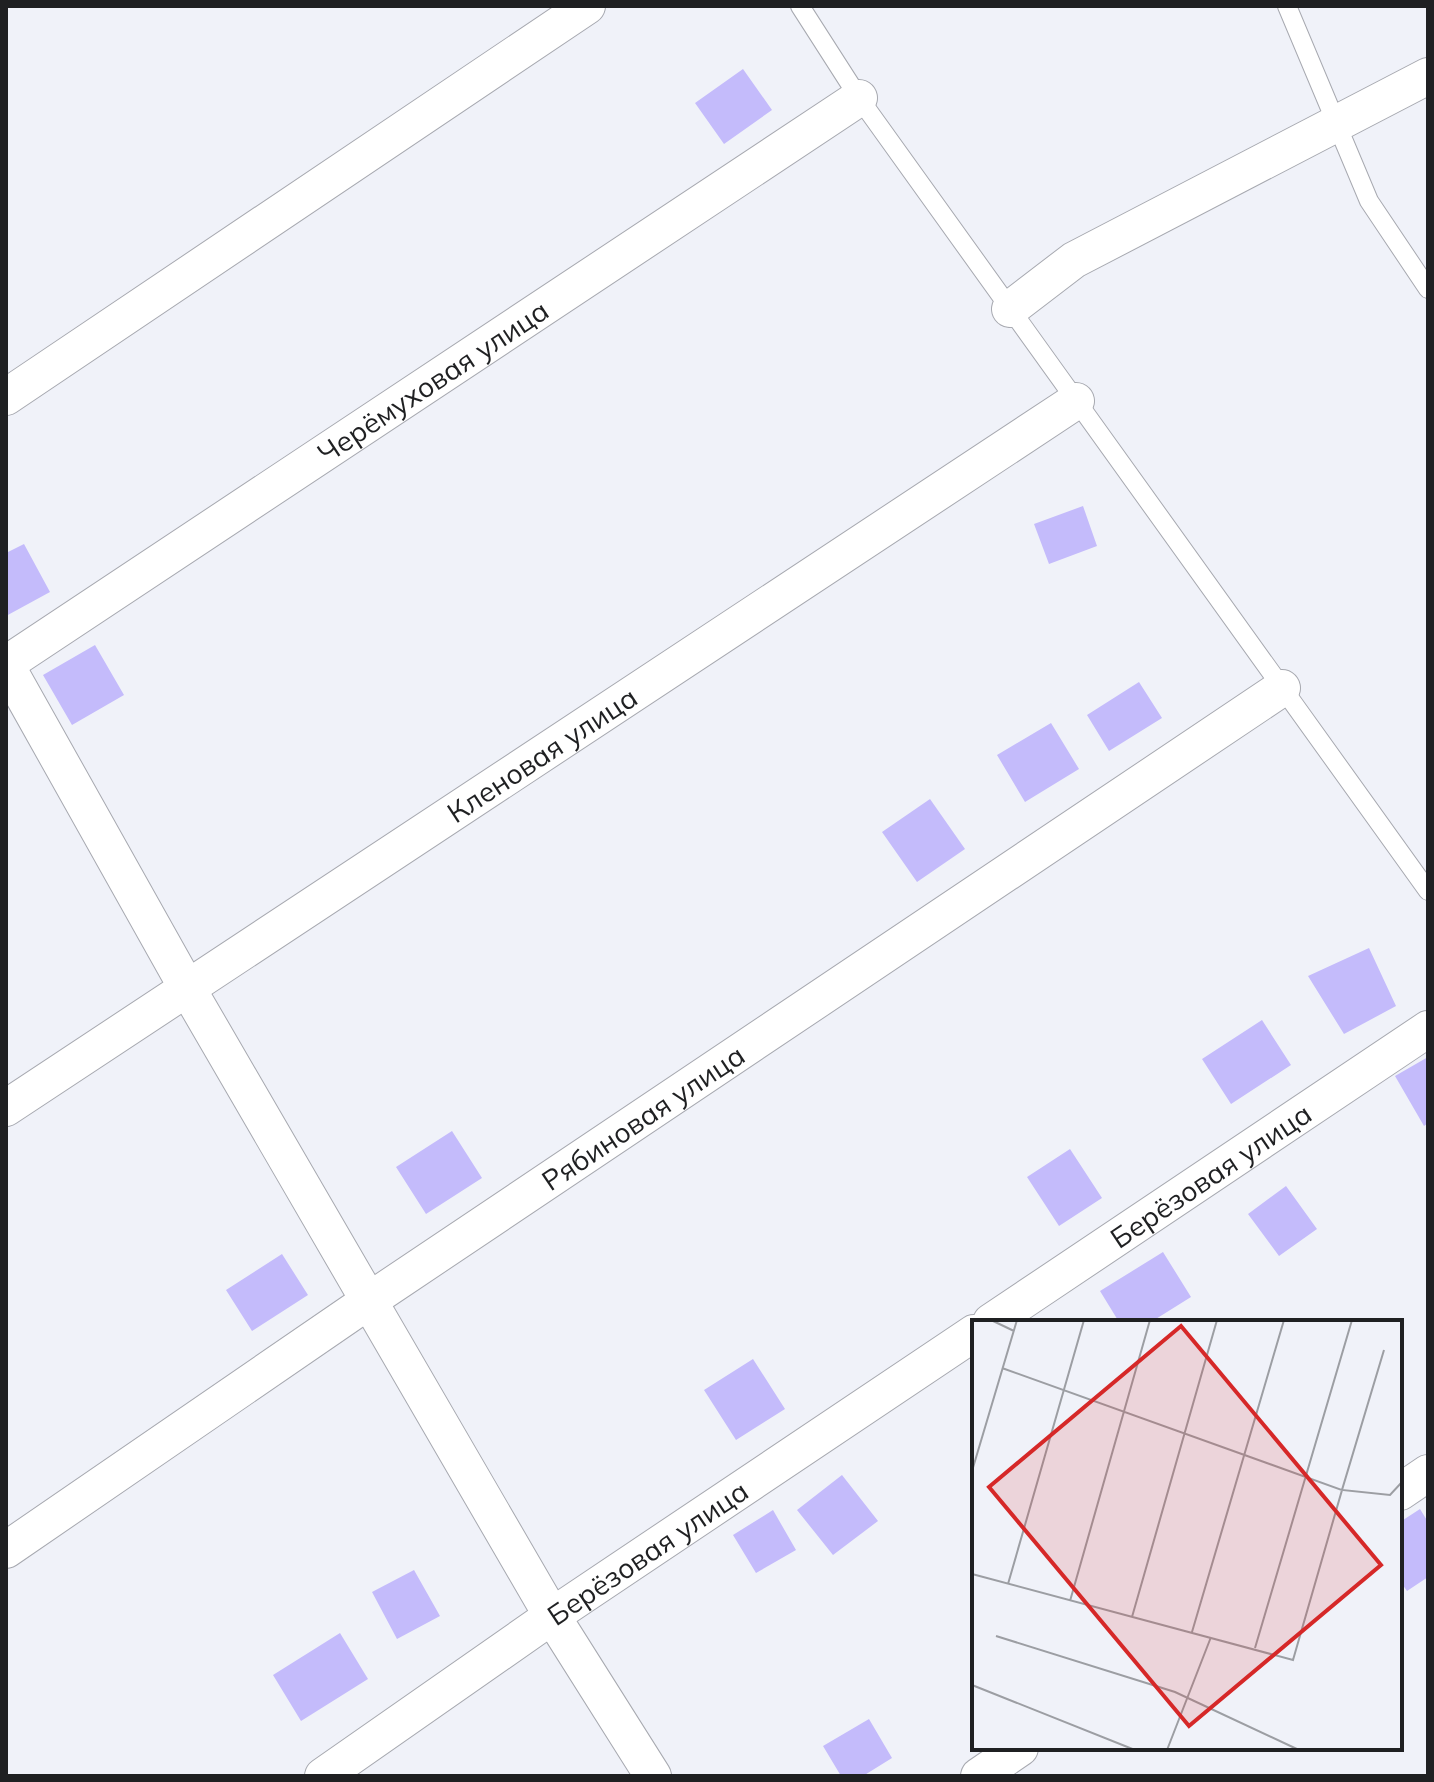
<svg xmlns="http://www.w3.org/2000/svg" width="1434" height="1782" font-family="Mulish,sans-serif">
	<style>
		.building { fill: #c4bbfb }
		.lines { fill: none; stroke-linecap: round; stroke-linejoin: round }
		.lane-casing { stroke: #a7a9b0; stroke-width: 20 }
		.street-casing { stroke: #a7a9b0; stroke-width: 38 }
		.lane { stroke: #fff; stroke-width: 18 }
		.street { stroke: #fff; stroke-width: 36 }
		.labels { text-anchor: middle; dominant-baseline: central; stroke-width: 6; stroke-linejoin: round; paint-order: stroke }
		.street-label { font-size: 28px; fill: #1f2022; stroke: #f0f2f9 }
		.inset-road { fill: none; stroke: #9c9ea3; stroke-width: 2 }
		.view { fill: #d62828; fill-opacity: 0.15; stroke: #d62828; stroke-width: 4 }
		.inset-edge { fill: none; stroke: #1f2022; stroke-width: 4 }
	</style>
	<rect width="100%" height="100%" fill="#f0f2f9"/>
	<path class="building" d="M743 69 772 110 724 144 695 103Z
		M1083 506 1097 546 1049 564 1034 524Z
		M24 544 50 592 6 616V553Z
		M95 645 124 695 72 725 43 675Z
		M1139 682 1162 718 1109 751 1087 715Z
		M1051 723 1079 769 1025 802 997 755Z
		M930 799 965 849 917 882 882 832Z
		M1369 948 1396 1006 1344 1034 1308 976Z
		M1262 1020 1291 1065 1231 1104 1202 1059Z
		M1428 1057V1123L1424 1126 1395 1076Z
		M452 1131 482 1178 426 1214 396 1167Z
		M1070 1149 1102 1198 1059 1226 1027 1177Z
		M1286 1186 1317 1229 1279 1256 1248 1214Z
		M1163 1252 1191 1297 1151 1322H1119L1100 1291Z
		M282 1254 308 1295 252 1331 226 1290Z
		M753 1359 785 1409 736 1440 704 1390Z
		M842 1475 878 1521 833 1555 797 1510Z
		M1420 1509 1428 1522V1577L1407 1591 1400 1581V1522Z
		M773 1510 796 1550 756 1573 733 1535Z
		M414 1570 440 1616 397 1639 372 1592Z
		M340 1633 368 1679 301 1721 273 1675Z
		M869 1719 892 1758 863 1776H841L823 1746Z"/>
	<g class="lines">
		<defs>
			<path id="lane" d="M800 6 859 98 1428 891
				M1287 6 1369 201 1428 289"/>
			<g id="street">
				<path d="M1010 309 1074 260 1428 76"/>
				<path d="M6 397 587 6"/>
				<path id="s1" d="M6 664 859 98"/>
				<path d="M6 665 186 986 552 1616 653 1776"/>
				<path id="s2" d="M6 1108 1076 401"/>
				<path id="s3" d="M991 1322 1428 1029"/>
				<path d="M1400 1492 1428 1473"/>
				<path id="s4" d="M6 1550 370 1300 1282 688"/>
				<path id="s5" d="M323 1776 552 1616 974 1333"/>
				<path d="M979 1776 1020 1748"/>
			</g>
		</defs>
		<use href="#lane" class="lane-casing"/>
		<use href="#street" class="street-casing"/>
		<use href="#lane" class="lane"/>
		<use href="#street" class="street"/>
	</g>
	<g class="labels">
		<g class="street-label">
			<text stroke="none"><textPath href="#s1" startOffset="512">Черёмуховая улица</textPath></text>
			<text stroke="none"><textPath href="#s2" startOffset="642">Кленовая улица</textPath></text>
			<text stroke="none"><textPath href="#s4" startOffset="770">Рябиновая улица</textPath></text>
			<text stroke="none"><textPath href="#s3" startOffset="264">Берёзовая улица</textPath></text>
			<text stroke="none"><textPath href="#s5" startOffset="394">Берёзовая улица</textPath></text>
		</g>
	</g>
	<g transform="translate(972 1320)">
		<rect width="430" height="430" fill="#f0f2f9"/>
		<path class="inset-road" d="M19 0 42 11M412 30 370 170 418 175 430 162M0 151 45 0M0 254 321 340 370 170 30 48M36 264 112 0M98 281 178 0M160 297 245 0M220 312 312 0M24 316 203 372 327 430M283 328 380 0M0 365 163 430M195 430 239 317"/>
		<path class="view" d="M209 6 409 245 217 406 17 167Z"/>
		<rect width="430" height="430" class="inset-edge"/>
	</g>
	<rect width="1434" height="1782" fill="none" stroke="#1f2022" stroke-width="16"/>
</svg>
